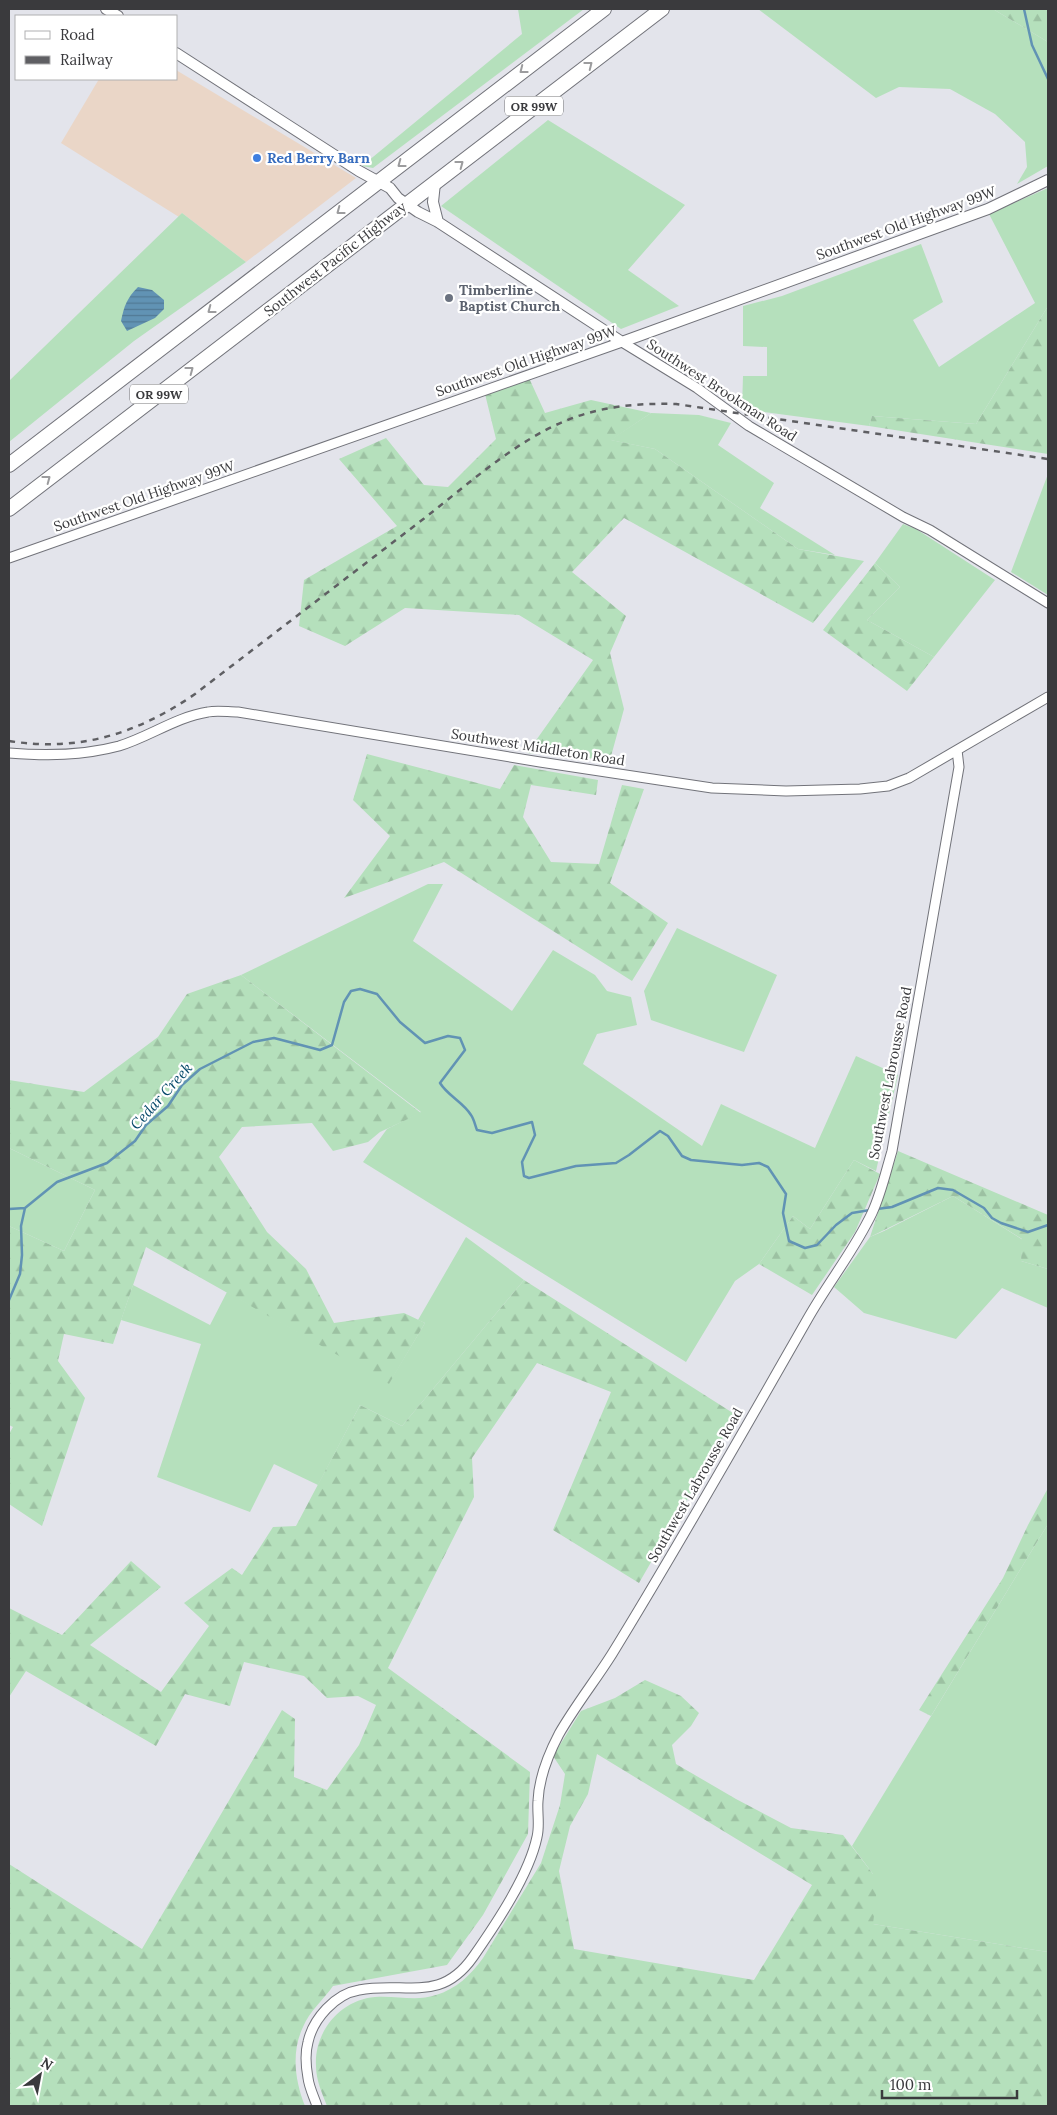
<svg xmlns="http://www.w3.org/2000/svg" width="1057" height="2115" font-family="Lora,serif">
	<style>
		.commercial { fill: #ead6c7 }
		.grass { fill: #b5e0bc }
		.forest { fill: url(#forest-firs); fill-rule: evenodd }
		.water { fill: url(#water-rules) }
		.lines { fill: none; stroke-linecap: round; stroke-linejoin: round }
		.stream { stroke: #6193b4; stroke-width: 2.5 }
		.minor-casing { stroke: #72737a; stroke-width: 11 }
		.tertiary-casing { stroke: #72737a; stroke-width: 12 }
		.trunk-casing { stroke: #72737a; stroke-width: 16 }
		.minor { stroke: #fff; stroke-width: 9 }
		.tertiary { stroke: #fff; stroke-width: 10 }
		.trunk { stroke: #fff; stroke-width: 14 }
		.rail { stroke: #5f5f63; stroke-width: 2.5; stroke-dasharray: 6 6; stroke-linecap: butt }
		.oneway { stroke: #9c9c9e }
		.shop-dot { fill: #3f7fe0; stroke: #fff; stroke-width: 2 }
		.worship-dot { fill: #6b7280; stroke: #fff; stroke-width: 2 }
		.labels { text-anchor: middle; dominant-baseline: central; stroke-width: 4.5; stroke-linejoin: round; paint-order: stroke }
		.shield { fill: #fff; stroke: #757577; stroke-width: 1 }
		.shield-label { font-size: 12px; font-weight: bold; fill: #3a3a3d }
		.shop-label { font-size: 14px; font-weight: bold; fill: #366cbe; stroke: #fff; text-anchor: start }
		.street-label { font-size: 14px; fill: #3a3a3d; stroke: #fff }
		.worship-label { font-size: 14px; font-weight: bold; fill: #5b616d; stroke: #fff; text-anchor: start }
		.water-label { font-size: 15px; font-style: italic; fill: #06496a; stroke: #fff }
	</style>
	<defs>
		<pattern id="forest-firs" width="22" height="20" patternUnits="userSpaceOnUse" patternTransform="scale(1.25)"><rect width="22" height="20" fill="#b5e0bc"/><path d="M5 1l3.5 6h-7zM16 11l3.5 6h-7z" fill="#9cc1a2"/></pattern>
		<pattern id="water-rules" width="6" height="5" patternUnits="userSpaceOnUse" patternTransform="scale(1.25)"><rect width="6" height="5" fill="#6193b4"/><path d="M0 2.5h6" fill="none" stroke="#517994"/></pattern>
	</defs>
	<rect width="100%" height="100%" fill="#e3e4eb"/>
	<path class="commercial" d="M176 70 356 178 246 262 182 213 179 217 61 143 99 79H176Z"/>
	<path class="grass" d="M518 9H584L373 168 362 166 522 34Z
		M758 9H993L1048 42V166L1017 184 1027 167 1025 142 995 114 950 89 899 87 876 98Z
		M548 120 685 205 628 270 679 306 621 329 441 206Z
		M1048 188V306L976 424 872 416 869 426 742 409 743 376H767V347L743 346V306L782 296 921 244 943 302 913 320 939 367 1035 303 989 214Z
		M182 213 246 262 134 341 9 442V381Z
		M651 413 699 415 731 423 718 445 774 483 760 508 835 555 798 549 655 449 610 440Z
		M1048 474V595L1011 572Z
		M903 524 916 529 995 580 934 657 867 620 900 587 875 563Z
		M428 884H443L413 941 512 1011 553 950 595 975 607 991 631 997 637 1025 597 1034 583 1064 702 1146 721 1104 815 1148 856 1056 898 1075 876 1171 854 1160 810 1229 793 1216 759 1264 735 1281 686 1362 363 1162 387 1129 421 1112 241 975Z
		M677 928 777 975 744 1052 651 1020 644 991Z
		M9 1148 95 1190 64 1251 9 1226Z
		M953 1196 1023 1240 1021 1261 1048 1269V1308L1002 1288 956 1339 864 1313 834 1287 870 1237 884 1231Z
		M466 1237 524 1280 402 1426 360 1405 318 1485 274 1464 250 1512 157 1477 201 1344 121 1320 133 1285 210 1325 227 1292 389 1383 425 1323 418 1320Z
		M1048 1524V1952L873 1924V1874L852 1846Z"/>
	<path class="forest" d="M993 9H1048V42Z
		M1048 306V454L869 426 872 416 976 424Z
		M529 378 545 413 591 400 651 413 611 440 655 449 798 549 864 561 813 623 624 518 572 572 626 616 610 653 624 709 610 760 527 753 593 660 519 615 405 608 345 646 299 626 304 580 397 526 339 459 386 438 424 485 448 487 496 439 485 394Z
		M875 563 900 587 867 620 934 657 907 691 823 630Z
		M367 754 500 789 514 765 598 780 596 795 531 785 523 817 551 862 599 864 622 785 644 789 610 883 668 923 632 981 444 862 344 898 390 836 353 800Z
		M241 975 421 1113 380 1132 368 1142 333 1151 312 1123 242 1127 219 1157 267 1232 306 1269 334 1323 404 1313 425 1323 389 1384 146 1247 113 1344 64 1334 58 1361 85 1398 42 1526 9 1504V1434L13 1427 9 1425V1226L64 1251 95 1190 9 1148V1080L84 1092 158 1037 187 994Z
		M898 1151 1048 1215V1269L1021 1261 1022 1239 953 1196 870 1237Z
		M854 1160 880 1174 855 1232 812 1295 759 1264 793 1216 810 1229Z
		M524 1280 736 1415 639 1583 553 1530 611 1392 537 1363 472 1458 474 1497 388 1668 530 1772 528 1834 483 1915 447 1965 333 1986C324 1999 309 2012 303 2027 291 2052 295 2081 305 2106H9V1864L142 1949 282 1710 295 1719 294 1777 327 1790 359 1745 376 1705 358 1696 327 1698 304 1676 244 1662 230 1706 185 1694 156 1746 26 1671 9 1697V1608L62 1635 131 1561 161 1587 90 1645 161 1692 209 1626 184 1603 232 1568 242 1575 273 1527 296 1526 360 1405 402 1426Z
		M1048 1488V1524L931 1716 919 1710 1003 1578 1028 1525Z
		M645 1680 681 1696 699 1713 691 1726 672 1745 676 1764 736 1799 791 1828 843 1835 873 1874 877 1889 873 1924 1048 1952V2106H327C322 2093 316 2080 316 2066 314 2032 340 2000 375 1997 396 1995 415 2002 436 1995 456 1989 471 1975 483 1958L541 1863 560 1805 565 1774 553 1756 581 1711 615 1698ZM597 1754 812 1885 754 1980 574 1949 559 1871 570 1826 588 1794Z"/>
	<path class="water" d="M138 287 152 290 164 300V309L155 318 127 331 121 321C124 306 127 298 138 287Z"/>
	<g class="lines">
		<path class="stream" d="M1024 9 1032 45 1048 79
			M9 1209 25 1208 57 1182 107 1163 135 1141 146 1125 168 1106 182 1085 200 1069 253 1042 274 1038 320 1050 332 1045 344 1002 351 991 360 989 377 994 400 1022 425 1043 448 1036 460 1038 465 1050 440 1083C448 1096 463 1102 471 1115 474 1119 475 1125 477 1130L492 1133 532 1122 535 1135 522 1162 524 1176 529 1178 576 1166 616 1163 629 1155 660 1131 668 1136 682 1156 691 1160 742 1165 759 1163 768 1167 786 1194 783 1213 789 1241 805 1248 817 1245 836 1225 852 1213 870 1210
			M877 1209 892 1207 938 1188 953 1190 984 1208 992 1218 1001 1223 1028 1232 1048 1225
			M9 1300 20 1274 22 1255 21 1226 25 1208"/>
		<defs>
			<path id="minor" d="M9 558 622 342 697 388 749 426 903 517 930 530 1048 603
				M9 753C46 756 82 756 119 746 149 737 176 717 208 712 217 710 228 712 238 712L540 762 712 788 786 791 860 789 888 786 909 778 1048 697
				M317 2106C314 2097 309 2087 308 2078 306 2067 305 2053 308 2042 313 2019 335 1994 359 1990 405 1981 440 2004 473 1957 496 1924 529 1875 537 1837 540 1825 537 1813 538 1801 539 1777 548 1755 559 1734 575 1706 595 1681 612 1654 679 1545 743 1432 807 1320 827 1284 854 1251 872 1213 881 1194 886 1171 892 1151L959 767 957 750"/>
			<path id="tertiary" d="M106 9 118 16
				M176 53 359 171 390 188 398 198 418 212 438 222 622 342 988 209 1048 180
				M435 183 433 202 438 222"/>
			<path id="trunk" d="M9 465 604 9
				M9 509 662 9"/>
		</defs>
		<use href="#minor" class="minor-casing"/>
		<use href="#tertiary" class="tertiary-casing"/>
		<use href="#trunk" class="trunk-casing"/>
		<use href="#minor" class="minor"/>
		<use href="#tertiary" class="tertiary"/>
		<use href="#trunk" class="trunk"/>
		<path class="rail" d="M9 741C79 752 137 734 195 694 272 635 349 576 426 517 468 484 516 441 565 421 601 406 638 403 676 404L1048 459"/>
	</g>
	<defs><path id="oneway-chevron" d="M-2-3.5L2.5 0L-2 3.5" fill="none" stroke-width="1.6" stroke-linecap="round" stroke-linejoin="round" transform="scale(1.25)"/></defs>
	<g class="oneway">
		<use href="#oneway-chevron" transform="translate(589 65) rotate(-38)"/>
		<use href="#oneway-chevron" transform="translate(523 70) rotate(142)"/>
		<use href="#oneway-chevron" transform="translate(401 164) rotate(143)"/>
		<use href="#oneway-chevron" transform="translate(460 164) rotate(-37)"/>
		<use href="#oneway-chevron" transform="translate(340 211) rotate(143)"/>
		<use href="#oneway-chevron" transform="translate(211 310) rotate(143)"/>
		<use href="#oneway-chevron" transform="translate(190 370) rotate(-37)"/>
		<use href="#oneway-chevron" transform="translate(47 479) rotate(-37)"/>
	</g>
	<circle class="shop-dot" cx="257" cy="158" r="5"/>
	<circle class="worship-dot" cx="449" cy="298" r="5"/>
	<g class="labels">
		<g class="shield">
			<rect x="505" y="96.5" width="58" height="19" rx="4"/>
			<rect x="130" y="384.5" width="58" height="19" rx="4"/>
		</g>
		<g class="shield-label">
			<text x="534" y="106">OR 99W</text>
			<text x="159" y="394">OR 99W</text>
		</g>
		<g class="shop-label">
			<text x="267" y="158">Red Berry Barn</text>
		</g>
		<g class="street-label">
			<text transform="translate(906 223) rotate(-20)">Southwest Old Highway 99W</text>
			<text transform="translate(335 259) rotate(-38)">Southwest Pacific Highway</text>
			<text transform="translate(526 361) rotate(-19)">Southwest Old Highway 99W</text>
			<text transform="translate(722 390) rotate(33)">Southwest Brookman Road</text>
			<text transform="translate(144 496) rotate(-19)">Southwest Old Highway 99W</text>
			<text transform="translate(538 747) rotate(9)">Southwest Middleton Road</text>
			<text transform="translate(890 1073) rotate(-79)">Southwest Labrousse Road</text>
			<text transform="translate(695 1485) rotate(-60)">Southwest Labrousse Road</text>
		</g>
		<g class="worship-label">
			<text x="459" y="290">Timberline<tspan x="459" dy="16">Baptist Church</tspan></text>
		</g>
		<g class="water-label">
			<text transform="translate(161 1096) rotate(-48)">Cedar Creek</text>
		</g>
	</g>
	<rect width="1057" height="2115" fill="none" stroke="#3a3a3d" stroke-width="20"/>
	<rect x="15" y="15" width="162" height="65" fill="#ffffff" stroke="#b0b0b1"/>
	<rect x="25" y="31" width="25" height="8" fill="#ffffff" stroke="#b0b0b1"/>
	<text x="60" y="40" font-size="15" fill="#3a3a3d">Road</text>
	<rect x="25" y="56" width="25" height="8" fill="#5f5f63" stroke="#b0b0b1"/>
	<text x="60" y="65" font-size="15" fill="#3a3a3d">Railway</text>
	<g transform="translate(40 2075) rotate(32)" stroke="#ffffff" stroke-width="4" paint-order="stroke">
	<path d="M0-4L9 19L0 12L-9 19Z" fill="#3a3a3d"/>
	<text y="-8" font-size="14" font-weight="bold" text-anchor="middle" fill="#3a3a3d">N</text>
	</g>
	<path d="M882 2090v8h135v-8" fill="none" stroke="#3a3a3d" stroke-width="2.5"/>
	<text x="890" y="2090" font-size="15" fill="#3a3a3d" stroke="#ffffff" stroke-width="4" paint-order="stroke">100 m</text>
</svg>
